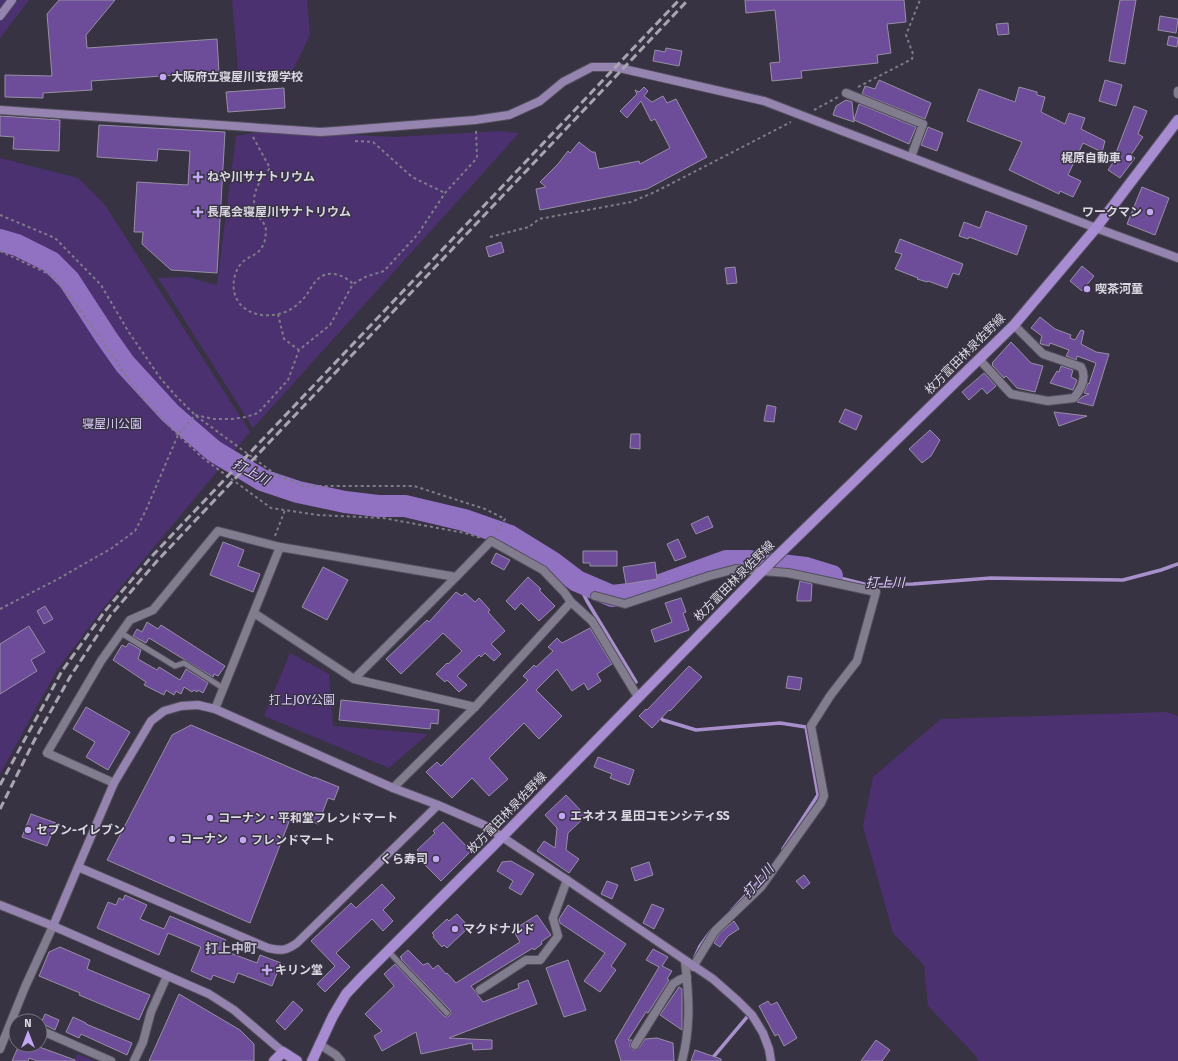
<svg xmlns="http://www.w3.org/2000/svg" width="1178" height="1061" font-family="'Fira Sans','Noto Sans JP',sans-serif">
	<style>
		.green { fill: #4c3171 }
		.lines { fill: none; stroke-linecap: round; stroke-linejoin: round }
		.stream { stroke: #a790cc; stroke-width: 3.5 }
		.river { stroke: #9171c2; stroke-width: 22 }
		.building { fill: #6d4d9a; stroke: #968fa3 }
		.lane-casing { stroke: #544f5d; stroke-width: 7 }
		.street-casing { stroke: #544f5d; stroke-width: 10 }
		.secondary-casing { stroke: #544f5d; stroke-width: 10 }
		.primary-casing { stroke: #544f5d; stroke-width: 12 }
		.path { stroke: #7f7b88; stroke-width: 2; stroke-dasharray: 3 3; stroke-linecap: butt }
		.lane { stroke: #827c8f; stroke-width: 5 }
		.street { stroke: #827c8f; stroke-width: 8 }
		.secondary { stroke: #9584b0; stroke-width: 8 }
		.primary { stroke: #a78cd2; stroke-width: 10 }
		.rail { stroke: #a8a4b0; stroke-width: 3; stroke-dasharray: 8 4; stroke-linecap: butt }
		.poi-dot { fill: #c3a7f2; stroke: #383343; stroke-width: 1.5 }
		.labels { text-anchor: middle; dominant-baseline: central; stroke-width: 3; stroke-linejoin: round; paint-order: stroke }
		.poi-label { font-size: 12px; font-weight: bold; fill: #dbd8e2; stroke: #383343; text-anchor: start }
		.street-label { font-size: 12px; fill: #dbd8e2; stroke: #383343 }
		.park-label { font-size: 12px; fill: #dbccf7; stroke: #383343 }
		.water-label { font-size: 13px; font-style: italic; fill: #decffb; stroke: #383343 }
		.neighbourhood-label { font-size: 13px; font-weight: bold; fill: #c3bcd1; stroke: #383343 }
	</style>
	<rect width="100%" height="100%" fill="#383343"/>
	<path class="green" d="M0 0H29L0 38Z
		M232 0H307L310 35 291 74 239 79Z
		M267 131 395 137 502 131 519 133 253 428 158 278 187 277 217 285 236 136Z
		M0 158 78 178 105 205 250 432 104 607 57 670 0 774Z
		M290 653 329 674 333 726 428 734 389 768 264 716Z
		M1167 712 1178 716V1061H978L976 1056 928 1006 924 965 893 933 863 826 873 777 941 719Z
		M77 1054 95 1061H74Z"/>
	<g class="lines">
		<path class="stream" d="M832 576 868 585 913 584 991 578 1123 580 1161 570 1178 564
			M577 581 587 601 636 682
			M658 715 663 720 696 730 780 723 806 727 818 795 783 849
			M732 910 766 874
			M695 957 700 946 711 931
			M710 1061 747 1017"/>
		<path class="river" d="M0 240 17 245 51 262 69 280 106 337 125 364 170 413 214 451 262 480 298 492 345 502 378 506H405L464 520 510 536 552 562 577 581 612 596 638 593 726 561H748L806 568 832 576"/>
	</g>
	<path class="building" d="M59 0H115L86 35 87 48 217 39 219 72 91 81 92 90 43 93V98L5 97V75L52 76 47 14Z
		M745 0H904L906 22 887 24 891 53 877 55 878 63 801 71 802 78 772 81 770 63 780 62 775 10 746 13Z
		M1120 0H1136L1125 64 1109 61Z
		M1160 16 1178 19 1176 33 1158 30Z
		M1008 23 1009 34 998 35 996 24Z
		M1169 36 1178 38 1177 47 1167 45Z
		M666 48 682 51 679 66 653 61 655 50 665 52Z
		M879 80 931 103 925 119 862 94 865 86 875 89Z
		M1105 80 1122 85 1116 106 1099 101Z
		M644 87 648 91 644 96 652 102 663 96 667 103 676 99 707 157 647 189 540 210 536 189 546 187 540 182 558 164 568 151 570 153 579 142 592 152H595L599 169 639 161 640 164 670 148 655 119 651 121 641 101 627 118 620 111 637 94 635 90 639 92Z
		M1019 87 1037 92V95L1045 97 1041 112 1065 124 1069 113 1085 118 1081 129 1105 141 1102 152 1083 143 1068 175 1081 181 1073 197 1060 191 1059 194 1009 170 1022 142 967 121 979 89 1015 102Z
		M284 88 285 108 228 112 226 92Z
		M846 100 852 102 854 122 833 115 836 106Z
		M859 104 916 127 909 144 854 120Z
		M1134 106 1147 111 1138 134 1143 137 1131 155 1135 158 1120 178 1108 170 1116 158H1114Z
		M0 116 60 120 59 151 13 149 14 137 0 136Z
		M99 125 225 132 217 273 171 270 142 244 143 232H134L137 182 188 185 190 151 158 149 157 161 97 157Z
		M928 127 943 133 937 151 921 145Z
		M1142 187 1169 198 1155 235 1127 224Z
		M986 211 1027 226 1017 255 969 237 968 239 959 236 964 222 980 228Z
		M900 239 963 264 959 275 953 273 947 288 928 281 927 282 917 279 918 278 895 269 902 254 895 252Z
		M501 242 504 252 489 257 486 247Z
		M1082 266 1094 276 1082 291 1070 281Z
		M735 267 737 283 727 284 725 268Z
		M1040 317 1055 329 1071 335 1070 338 1075 340 1081 330 1084 331 1081 344 1096 352 1109 354 1093 406 1077 402 1082 397 1089 394 1084 393 1088 383 1089 384 1096 363 1077 356 1076 360 1066 356 1069 350 1050 343 1049 346 1041 344 1040 343 1042 336 1031 328Z
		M1011 342 1031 363 1043 366 1035 392 1017 388 1006 376 1004 378 992 365 993 364 992 363Z
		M1061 366 1073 370 1071 377 1077 380 1073 390 1050 383 1057 371 1059 372Z
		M984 373 996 386 987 394 982 388 969 400 962 392Z
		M767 405 776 407 774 422 764 421Z
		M845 409 862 416 856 430 839 422Z
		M1054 412 1087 416 1059 426Z
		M930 430 940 440 931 456 922 463 909 449Z
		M631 434H640V449L630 448Z
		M708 516 713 527 696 534 691 524Z
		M678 539 686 557 675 561 667 544Z
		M223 542 244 550 238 566 260 574 253 592 210 575Z
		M583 551H617V566H590V563H583Z
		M496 553 510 560 504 570 491 563Z
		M655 562 657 579 626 584 623 567Z
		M323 567 348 580 327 620 302 607Z
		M528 577 541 589 539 590 555 606 539 621 521 603 515 610 506 601Z
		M800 581 812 584 811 601H797V596Z
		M456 592 462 596 465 593 475 602 479 598 490 610 488 612 505 631 491 644 501 654 494 661 485 653 481 657 479 655 457 676 467 685 459 692 447 680 445 682 436 674 447 663 448 664 462 651 443 633 401 674 386 659 427 620 429 622Z
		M681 598 686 612 683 613 689 630 655 642 651 630 672 622 665 603Z
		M45 606 53 619 44 624 37 611Z
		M147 622 158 629 161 625 225 666 218 676 214 674 213 677 149 638 146 643 133 636 137 629 142 632Z
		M29 626 45 652 31 660 37 671 0 694V644Z
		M590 628 612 664 597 674 601 681 588 690 584 683 572 691 557 669 536 690 562 716 539 739 524 723 489 758 508 779 489 796 472 778 452 798 426 772 437 762 441 766 528 680 523 676 534 665 536 667 553 651 548 647 557 638 562 643Z
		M129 643 141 650 138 659 157 670 159 667 180 680 186 669 208 683 203 693 198 690 197 692 194 690 192 692 184 687 181 694 176 691 174 695 166 690 164 695 144 685 146 682 113 660 122 645 126 647Z
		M689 666 702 677 670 711 669 710 652 728 639 716 646 709 647 710Z
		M788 676 802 678 800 690 786 688Z
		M341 700 439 710 438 724 431 723 430 729 339 720Z
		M86 707 130 732 108 770 86 757 95 742 73 729Z
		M191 725 314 778V777L339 787 334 800 328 798 318 824 292 814 250 923 107 860 172 735Z
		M598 757 634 770 629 785 610 778 612 774 594 767Z
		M566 795 586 816 568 833 566 850 579 859 569 873 537 851 544 841 555 848 557 828 545 815Z
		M31 814 56 823 47 846 22 837Z
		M443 822 471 851 441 881 423 863 426 860 417 850 435 833 433 831Z
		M511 861 534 874 521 895 509 888 513 881 497 871 502 862Z
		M649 862 653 875 635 881 631 868Z
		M804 875 810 883 803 889 796 881Z
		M607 881 618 885 612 899 601 894Z
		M382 884 395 898 383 910 393 921 383 931 372 919 336 953 350 967 325 992 317 984 335 966 311 941 351 903 356 908Z
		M125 895 147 905 140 919 164 929 170 916 226 940 222 950 257 963 260 955 281 963 272 986 238 973 234 983 213 975 211 980 191 971 201 947 168 933 159 955 97 928 108 902 116 905 119 898 123 900Z
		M652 904 664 909 654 929 643 923Z
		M568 905 626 944 611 966 616 970 600 992 584 981 605 953 560 923 559 919Z
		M457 914 469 927 447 948 444 945 442 947 433 937 434 935 432 933 447 919 449 921Z
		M537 915 551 935 541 942 542 944 534 950 533 948 471 986 483 1002 519 988 518 984 528 980 537 1004 449 1038 492 1040V1049L473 1050 472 1043 421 1054 416 1032 382 1051 374 1036 382 1031 365 1014 394 986 384 974 395 964 444 1016 448 1017 451 1014 450 1010 401 959 402 958 400 957 408 950 423 965 428 963 433 969 438 965 446 974 447 973 456 983 520 942 513 930Z
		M734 921 739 929 728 936 720 947 714 943 719 934Z
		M60 947 90 960 87 969 150 995 139 1020 79 995 80 993 39 976 49 952Z
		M653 949 668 957 662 966 672 971 667 979 669 980 648 1013 646 1012 628 1040H632L630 1044V1047L634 1050 639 1048 645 1039 657 1038 673 1043 674 1061H621L615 1041 659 967 646 960Z
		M568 960 586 1010 564 1017 546 968Z
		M679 987 682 989V1030L660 1015Z
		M179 994 240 1030 254 1044V1061H149Z
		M293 1001 303 1010 285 1030 276 1021Z
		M768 1001 771 1005 777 1002 797 1038 784 1046 778 1034 775 1036 759 1006Z
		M45 1014 59 1020 55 1030 41 1023Z
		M73 1017 86 1023V1024L132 1043 127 1055 81 1034 79 1038 66 1032Z
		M876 1040 890 1050 882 1061H861Z
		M19 1045H34L75 1060V1061H37L29 1058 28 1061H12Z
		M695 1050 721 1059V1061H691Z"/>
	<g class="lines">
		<defs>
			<path id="lane" d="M121 633 175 666 184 663 223 688
				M388 951 447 1013"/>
			<path id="street" d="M1178 91V94
				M846 93 923 124 911 157
				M979 359 1011 394 1048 401 1074 398C1081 389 1087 377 1081 367L1043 354 1014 325
				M456 577 354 679 475 707
				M595 596 625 604 709 576 736 569 788 573 876 592 857 661 830 696 811 726 824 796 821 803 761 887 715 931 693 967
				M254 613 354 679
				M215 709 280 547
				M114 783 47 753 101 661 130 620 153 610 218 531 280 547 456 577 491 541 543 570 564 592 571 602
				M393 788 475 707 571 602 592 621 638 697
				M480 990 526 960H540L558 936 553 918 567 880
				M40 1030 111 1061
				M319 1044 336 1055 341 1061
				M635 1045 673 984 679 980 687 977
				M0 1049 25 987 53 926
				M134 1061 143 1042 151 1012 167 976
				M682 1061C691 1027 689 996 685 961"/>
			<path id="secondary" d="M0 16 12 0
				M0 110 320 132 336 131 475 120 509 115 540 101 563 82 592 67H615L764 101 1096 228 1178 258
				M78 867 114 783 151 721 164 711 181 706 198 705 215 709 393 788 438 805 484 825 567 880 713 979 738 1001 752 1015 763 1033 769 1049 771 1061
				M0 905 53 926 209 994 234 1010 283 1052
				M53 926 78 867 268 948C281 951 286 951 297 943L438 805"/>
			<path id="primary" d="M274 1061 283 1052 297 1061
				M312 1061 333 1016 346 994 361 978 502 837 762 571 1014 325 1096 228 1178 120"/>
		</defs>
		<use href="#lane" class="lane-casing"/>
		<use href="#street" class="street-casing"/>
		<use href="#secondary" class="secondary-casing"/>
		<use href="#primary" class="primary-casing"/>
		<path class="path" d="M858 87 912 59 913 54 906 35 920 0
			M814 110 838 97
			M253 137 270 168C259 181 248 197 258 215 261 221 266 224 266 231 266 234 265 237 265 240 260 258 248 254 240 265 231 277 231 297 243 307 253 315 265 317 278 314 287 313 297 306 303 299 309 293 312 284 318 279 329 269 344 275 353 284
			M355 141 373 142 412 177 445 193
			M0 215 55 238 101 285 128 331 161 379 176 396 195 415 275 474 304 486H414L485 509 505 519 496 533
			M490 237 529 227 539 219 631 202 655 192 791 122
			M0 251 53 276 91 325 138 393 178 435 204 459 271 508 318 515 383 518 465 533 481 538
			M278 314 284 339 299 350
			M275 536 285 510
			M0 609 58 579 112 548 135 531 146 510 178 435 195 415 214 419H232L246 417 258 413 288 380 299 350 330 325 353 284 365 277 384 271 418 234 445 193 477 158 476 129"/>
		<use href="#lane" class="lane"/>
		<use href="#street" class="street"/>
		<use href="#secondary" class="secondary"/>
		<use href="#primary" class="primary"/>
		<path class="rail" d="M0 785 62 671 105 611 153 555 679 0
			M0 809 34 741 70 677 110 616 157 561 688 0"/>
	</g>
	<g class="poi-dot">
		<circle cx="163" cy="77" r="4"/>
		<circle cx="1129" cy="158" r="4"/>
		<path d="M196 171h4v4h4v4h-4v4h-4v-4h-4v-4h4z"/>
		<path d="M196 206h4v4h4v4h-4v4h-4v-4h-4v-4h4z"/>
		<circle cx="1150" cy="212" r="4"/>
		<circle cx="1087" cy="289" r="4"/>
		<circle cx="562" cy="816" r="4"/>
		<circle cx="210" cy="818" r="4"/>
		<circle cx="28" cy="830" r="4"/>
		<circle cx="172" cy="839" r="4"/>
		<circle cx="243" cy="840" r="4"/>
		<circle cx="436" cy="859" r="4"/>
		<circle cx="455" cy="929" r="4"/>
		<path d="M265 964h4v4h4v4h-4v4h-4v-4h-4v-4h4z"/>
	</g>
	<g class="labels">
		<g class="poi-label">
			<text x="171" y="77">大阪府立寝屋川支援学校</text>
			<text x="1121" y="158" text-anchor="end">梶原自動車</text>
			<text x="207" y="177">ねや川サナトリウム</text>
			<text x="207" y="212">長尾会寝屋川サナトリウム</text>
			<text x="1142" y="212" text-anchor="end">ワークマン</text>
			<text x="1095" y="289">喫茶河童</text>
			<text x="570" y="816">エネオス 星田コモンシティSS</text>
			<text x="218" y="818">コーナン・平和堂フレンドマート</text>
			<text x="36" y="830">セブン-イレブン</text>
			<text x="180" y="839">コーナン</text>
			<text x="251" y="840">フレンドマート</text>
			<text x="428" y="859" text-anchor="end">くら寿司</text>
			<text x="463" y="929">マクドナルド</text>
			<text x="275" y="970">キリン堂</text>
		</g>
		<g class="street-label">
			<text transform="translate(965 354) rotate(-45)">枚方富田林泉佐野線</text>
			<text transform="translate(734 581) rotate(-45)">枚方富田林泉佐野線</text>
			<text transform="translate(507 813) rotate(-46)">枚方富田林泉佐野線</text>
		</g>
		<g class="park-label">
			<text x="112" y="424">寝屋川公園</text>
			<text x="302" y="700">打上JOY公園</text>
		</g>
		<g class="water-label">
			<text transform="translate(251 472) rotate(28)">打上川</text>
			<text x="885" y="582">打上川</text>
			<text transform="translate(758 881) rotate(-48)">打上川</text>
		</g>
		<g class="neighbourhood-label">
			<text x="231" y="948">打上中町</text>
		</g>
	</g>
	<g transform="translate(28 1033)"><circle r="19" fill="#383343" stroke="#797583"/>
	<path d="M0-3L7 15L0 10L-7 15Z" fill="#c3a7f2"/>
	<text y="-6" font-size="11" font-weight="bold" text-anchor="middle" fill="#dbd8e2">N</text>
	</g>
</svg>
